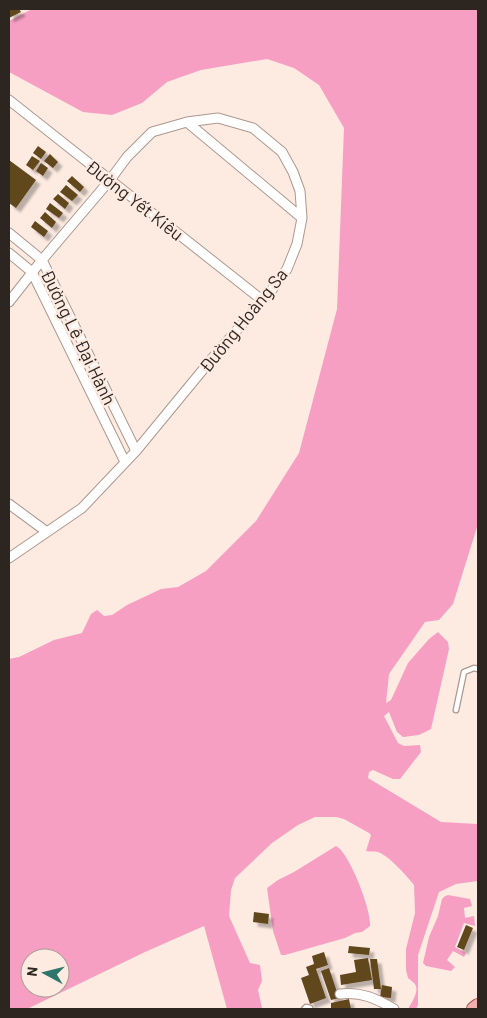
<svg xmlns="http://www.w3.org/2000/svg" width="487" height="1018" font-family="Barlow,sans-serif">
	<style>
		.water { fill: #f69fc3; fill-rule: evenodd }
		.building { fill: #61461e; filter: url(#shadow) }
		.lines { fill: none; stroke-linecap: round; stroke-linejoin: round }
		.lane-casing { stroke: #ad988e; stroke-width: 7 }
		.street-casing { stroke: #ad988e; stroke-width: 11 }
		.primary-casing { stroke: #a75c5a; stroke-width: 16 }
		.lane { stroke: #fff; stroke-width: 4.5 }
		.street { stroke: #fff; stroke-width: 9 }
		.primary { stroke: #f1afaf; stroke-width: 14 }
		.labels { text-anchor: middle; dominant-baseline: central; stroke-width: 5; stroke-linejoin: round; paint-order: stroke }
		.street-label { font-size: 18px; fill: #2d2520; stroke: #fdebe2 }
	</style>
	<defs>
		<filter id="shadow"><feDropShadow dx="4.5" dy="4.5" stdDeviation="1" flood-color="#0004"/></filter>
	</defs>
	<rect width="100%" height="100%" fill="#fdebe2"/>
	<path class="water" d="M32 9H478V524L453 604 439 620 425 622 389 674 386 703 391 700 408 663 429 639 438 632 448 642 449 649 431 729 419 735 403 737 397 732 389 712 384 716 398 743 404 746 420 745 421 752 400 779H393L373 770 369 772 368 778 441 822 478 824V881L456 884 439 892 418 955V1005L416 1009H408C411 1003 421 990 414 983 412 981 410 980 408 978L406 970V949L415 913 414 885C408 877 388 855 378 852 375 851 370 852 366 851L371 835 369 833 344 819 336 817H315L298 825 272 843 235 878 231 890 229 916 250 963 260 965 262 981 258 990 262 1008 256 1009H227L204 926 145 952 27 1009H9V659L19 657 54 640 82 633 91 614 97 610 104 616 112 615 127 605 161 589 178 587 206 571 256 521 299 453 337 309 344 128 319 85 294 68 267 59 201 70 167 82 142 103 112 115 83 112 9 72V21ZM30 958H60V988H30Z
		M336 846C349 852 372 911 370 926L362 932 355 933 345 938 285 955H281L273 931 267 888 278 880 294 872Z
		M448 895 470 899 472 906 464 908 465 918 474 916 475 926 464 923 455 947 466 953 464 957 453 951 447 960 455 967 451 971 426 966 423 963 429 937 438 916 442 899 445 896Z"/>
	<path class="building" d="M9 9H19L21 12 9 18Z
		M38 146 46 152 41 159 33 153Z
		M50 154 58 162 53 168 44 161Z
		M32 156 40 161 33 170 26 165Z
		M9 160 36 180 16 208 9 203Z
		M41 163 48 168 43 176 36 171Z
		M72 176 84 187 80 192 67 181Z
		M66 185 78 195 72 201 60 192Z
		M58 194 69 203 65 209 53 199Z
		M50 203 63 213 59 218 46 209Z
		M45 212 56 222 52 228 40 218Z
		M35 221 48 231 44 237 31 227Z
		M254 912 269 914 268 924 253 922Z
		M466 925 473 928 464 950 457 947Z
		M349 946 370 948 369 955 348 953Z
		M324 952 328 965 316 969 326 998 310 1004 301 978 309 975 306 967 314 964 312 956Z
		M368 958 372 980 341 985 340 975 356 972 354 960Z
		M370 959H377L381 989H374Z
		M329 968 339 998 331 1000 321 971Z
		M382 985 392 987 391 998 380 997Z
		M349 999 351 1009H331V1003Z"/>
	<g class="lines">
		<defs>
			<path id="lane" d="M456 710 464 672 474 668 478 669
				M304 1009 306 1007 310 1008"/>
			<path id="street" d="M9 100 262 300
				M187 122 302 218
				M9 233 42 260 136 451
				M9 253 32 272 125 462
				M9 302 42 260 110 180 127 157 152 132 187 122 218 118 253 128 282 152 293 172 300 191 302 218 297 244 287 269 271 291 215 355 136 451 82 508 9 558
				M9 504 47 532
				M340 994C361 991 377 999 394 1009"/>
			<path id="primary" d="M474 1009 478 1006"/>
		</defs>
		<use href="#lane" class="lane-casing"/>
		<use href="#street" class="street-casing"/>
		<use href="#primary" class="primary-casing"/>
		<use href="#lane" class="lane"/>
		<use href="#street" class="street"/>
		<use href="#primary" class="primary"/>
	</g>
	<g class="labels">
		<g class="street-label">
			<text transform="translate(135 200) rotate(38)">Đường Yết Kiêu</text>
			<text transform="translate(243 320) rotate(-51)">Đường Hoàng Sa</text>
			<text transform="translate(79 337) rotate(64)">Đường Lê Đại Hành</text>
		</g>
	</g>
	<rect width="487" height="1018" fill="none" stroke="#2d2520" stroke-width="20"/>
	<g transform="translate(45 973) rotate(277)"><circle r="24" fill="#fdebe2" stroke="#aa9c94"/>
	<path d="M0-4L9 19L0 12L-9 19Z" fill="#2f756c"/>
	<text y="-8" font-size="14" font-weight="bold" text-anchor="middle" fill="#2d2520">N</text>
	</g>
</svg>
